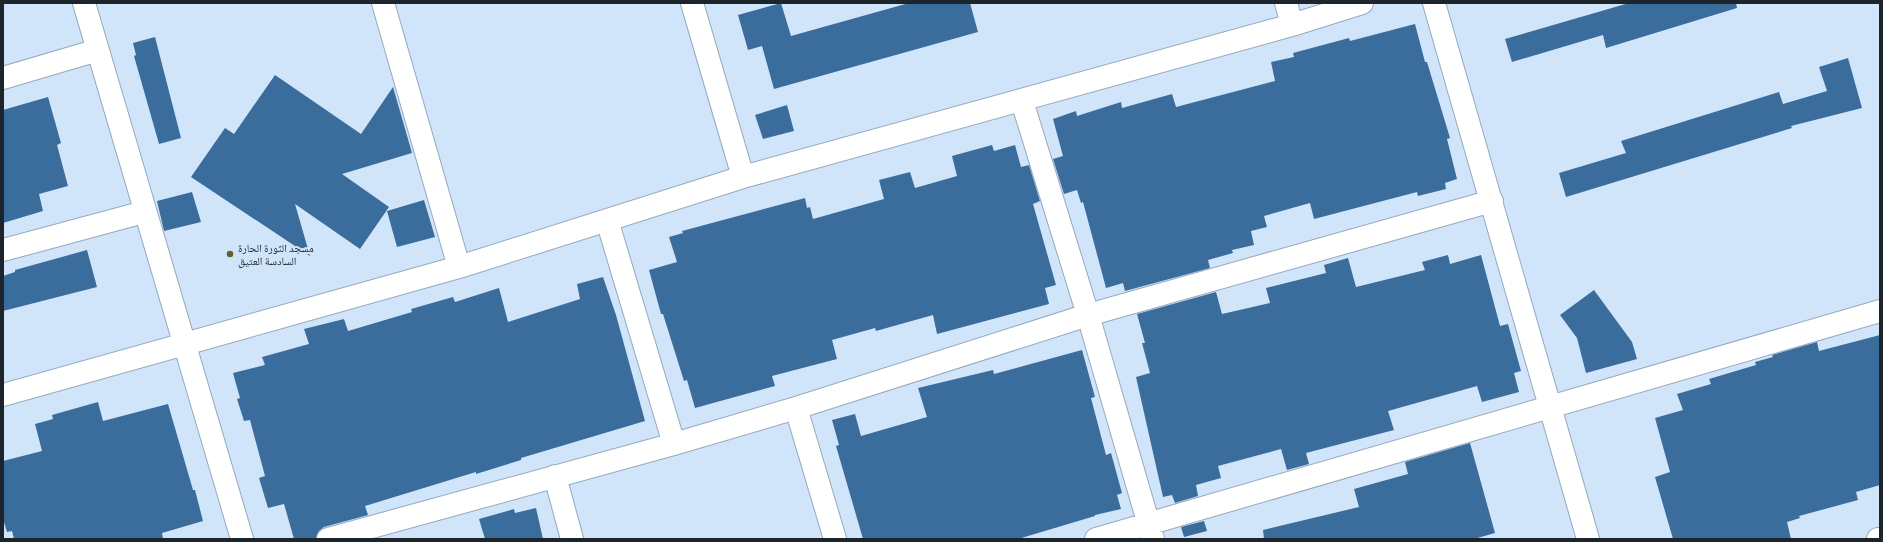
<svg xmlns="http://www.w3.org/2000/svg" width="1883" height="542" font-family="'Source Sans 3','Noto Naskh Arabic',sans-serif">
	<style>
		.building { fill: #3a6c9c }
		.lines { fill: none; stroke-linecap: round; stroke-linejoin: round }
		.street-casing { stroke: #96a9bd; stroke-width: 24 }
		.street { stroke: #fff; stroke-width: 22 }
		.poi-dot { fill: #635f2b; stroke: #d1e5fa; stroke-width: 1.5 }
		.labels { text-anchor: middle; dominant-baseline: central; stroke-width: 4; stroke-linejoin: round; paint-order: stroke }
		.poi-label { font-size: 11px; fill: #1d252c; stroke: #d1e5fa; text-anchor: start }
	</style>
	<rect width="100%" height="100%" fill="#d1e5fa"/>
	<path class="building" d="M781 3 791 36 909 3H970L978 32 774 89 762 46 748 50 738 15Z
		M1629 3H1736L1737 8 1606 48 1603 35 1512 62 1505 39Z
		M1415 24 1425 62H1427L1450 138 1447 139 1457 179 1445 183 1446 189 1418 196 1417 192 1314 219 1310 203 1264 216 1267 227 1251 231 1254 245 1232 250 1233 253 1208 260 1210 268 1125 291 1123 283 1106 288 1083 202 1081 203 1077 190 1064 194 1053 159 1063 156 1053 119 1076 111 1077 116 1121 102 1122 108 1172 94 1176 107 1275 81 1271 62 1294 57 1293 53 1349 38 1350 41Z
		M155 37 181 138 159 144 134 56 136 55 133 43Z
		M1848 58 1862 108 1791 126 1792 128 1566 197 1559 173 1626 153 1621 141 1779 92 1783 104 1827 91 1819 67Z
		M275 75 361 134 393 87 412 153 342 174 389 207 360 249 295 204 310 256 191 177 225 128 234 134Z
		M48 97 61 143 57 145 68 186 39 194 43 211 3 223V110Z
		M787 105 794 131 763 139 755 115Z
		M992 145 994 151 1015 145 1021 167 1029 165 1040 201 1033 204 1056 285 1045 288 1049 304 937 334 933 315 876 331 875 328 832 340 837 359 772 376 775 386 695 408 687 380 684 381 663 314H661L649 270 677 262 669 237 683 233 682 231 805 198 807 208 810 207 813 219 884 199 879 180 910 172 915 188 957 176 952 156Z
		M192 192 201 222 164 231 157 201Z
		M424 200 435 237 397 247 387 211Z
		M87 250 97 287 3 311V276L15 272V270Z
		M1448 255 1450 264 1481 255 1500 326 1508 324 1521 371 1514 373 1519 392 1482 402 1477 386 1388 411 1394 430 1306 453 1309 464 1287 470 1281 449 1218 466 1221 478 1196 485 1198 496 1175 503 1172 495 1163 497 1136 377 1150 373 1142 343H1145L1137 314 1216 292 1222 314 1270 303 1266 288 1326 273 1324 265 1348 258 1356 287 1425 270 1422 262Z
		M603 277 616 315 645 421 521 458V460L476 474V472L365 506 368 515 324 527 319 531 316 539H294L284 504 268 508 259 478 265 476 250 420 244 421 237 399 240 398 233 373 265 365 262 357 309 344 304 329 344 319 348 331 412 312 411 309 453 297 455 302 499 288 508 322 580 299 577 284Z
		M1594 290 1632 342 1637 359 1586 373 1577 338 1560 315Z
		M1880 335V485L1856 492 1858 500 1799 516 1800 518 1787 522 1791 539H1673L1655 477 1670 472 1655 418 1683 410 1677 394 1711 384 1709 379 1756 365 1755 362 1773 357 1772 355 1817 342 1819 351Z
		M1082 350 1095 397 1091 398 1106 455 1111 453 1122 493 1117 495 1121 509 1095 515V516L1018 539H863L836 446 839 445 832 420 855 414 861 436 927 417 918 388 993 370 994 374Z
		M98 402 103 421 168 404 193 490H195L203 521 162 533 163 539H14L12 531 7 532 3 519V461L42 451 35 424 53 419 52 415Z
		M1470 443 1495 533 1474 539H1264L1263 530 1359 507 1354 489 1408 474 1405 462Z
		M536 508 543 539H485L479 519 514 509 515 513Z
		M1204 521 1207 531 1184 537 1181 527Z"/>
	<g class="lines">
		<defs>
			<path id="street" d="M84 3 242 539
				M383 3 459 267
				M692 3 743 177
				M1286 3 1292 25
				M1434 3 1588 539
				M3 78 98 50
				M1022 101 1088 315 1153 539
				M607 220 674 444
				M3 250 144 212
				M3 395 459 267 743 177 1292 25 1362 3
				M796 408 835 539
				M555 476 572 539
				M328 539 674 444 796 408 1088 315 1492 201
				M1096 539 1880 311
				M1878 539H1880"/>
		</defs>
		<use href="#street" class="street-casing"/>
		<use href="#street" class="street"/>
	</g>
	<circle class="poi-dot" cx="230" cy="254" r="4"/>
	<g class="labels">
		<g class="poi-label">
			<text x="238" y="248">مسجد الثورة الحارة<tspan x="238" dy="13">السادسة العتيق</tspan></text>
		</g>
	</g>
	<rect width="1883" height="542" fill="none" stroke="#1d252c" stroke-width="8"/>
</svg>
